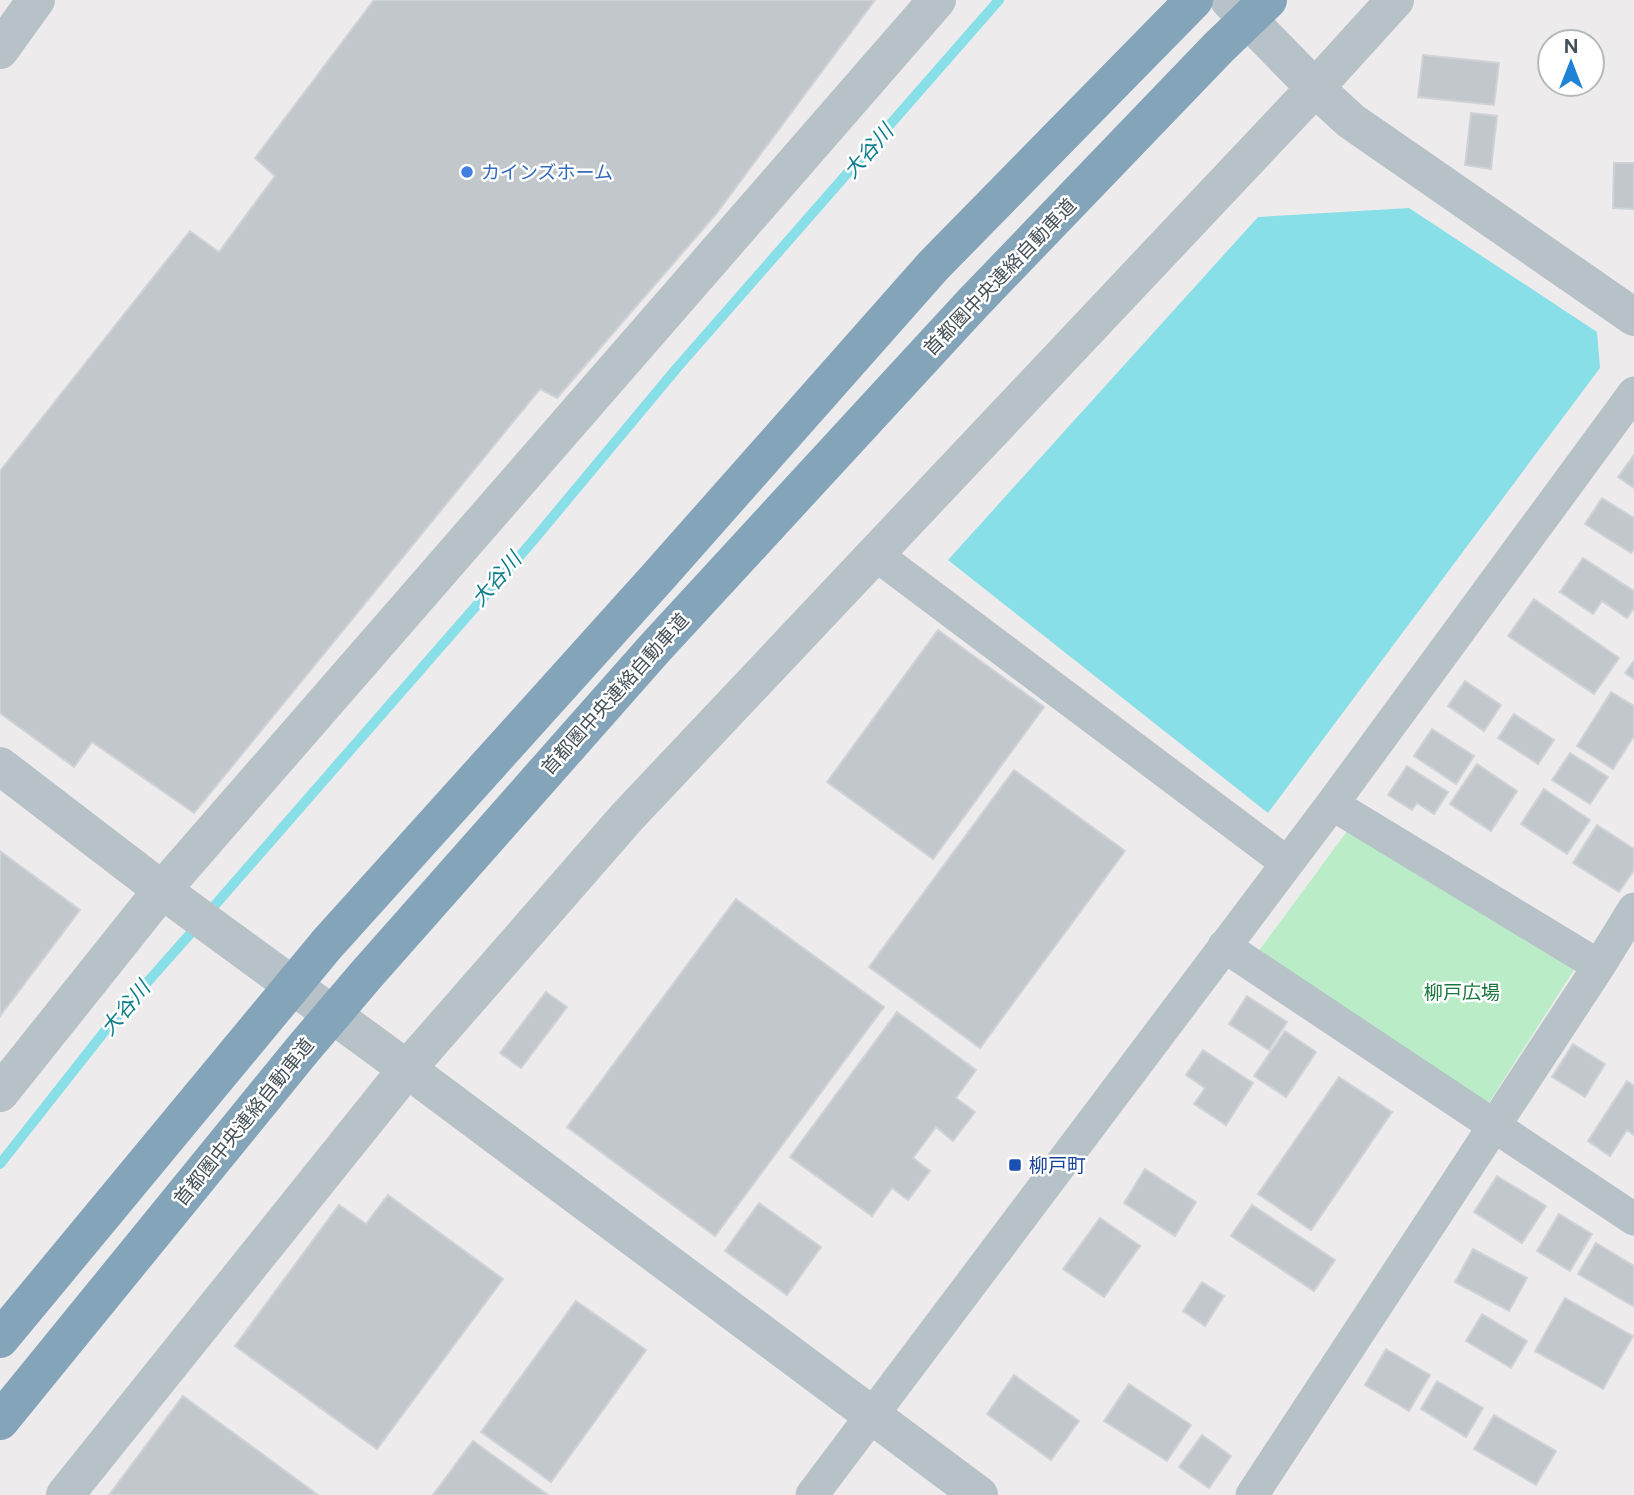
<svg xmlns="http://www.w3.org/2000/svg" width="1634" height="1495" font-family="Figtree,'Noto Sans JP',sans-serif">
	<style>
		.green { fill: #b9ecc7 }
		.water { fill: #88dfe8 }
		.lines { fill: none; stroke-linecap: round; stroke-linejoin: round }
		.stream { stroke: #88dfe8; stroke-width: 10 }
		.building { fill: #c2c7cb; stroke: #cfd3d7; stroke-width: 2 }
		.minor { stroke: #b7c2c8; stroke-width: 33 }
		.tertiary { stroke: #b7c2c8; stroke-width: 38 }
		.motorway { stroke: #84a4ba; stroke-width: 38 }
		.shop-dot { fill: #3f7fe0; stroke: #fff; stroke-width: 2.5 }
		.transit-dot { fill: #1a4fb4; stroke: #fff; stroke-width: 2.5 }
		.labels { text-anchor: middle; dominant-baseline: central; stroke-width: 5; stroke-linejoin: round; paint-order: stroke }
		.shop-label { font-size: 19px; fill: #366cbe; stroke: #fff; text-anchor: start }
		.street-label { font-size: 19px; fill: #455158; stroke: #fff }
		.park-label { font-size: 19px; fill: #19763d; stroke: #fff }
		.transit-label { font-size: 19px; fill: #164399; stroke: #fff; text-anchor: start }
		.water-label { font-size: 21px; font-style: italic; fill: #107e8a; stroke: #fff }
	</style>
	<rect width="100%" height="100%" fill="#eeebec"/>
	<path class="green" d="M1348 830 1574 970 1488 1104 1258 952Z"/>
	<path class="water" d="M1409 208 1597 332 1600 368 1268 813 948 560 1258 217Z"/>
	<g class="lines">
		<path class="stream" d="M208 913 531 543 676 369 999 0
			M0 1164 112 1022 198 925"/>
	</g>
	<path class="building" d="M374 0H875L716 214 557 398 540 389 194 813 92 742 74 767 0 713V471L190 231 219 252 275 176 255 158Z
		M1423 55 1499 63 1494 105 1418 97Z
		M1471 113 1497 116 1491 169 1465 165Z
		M1614 163H1634V209L1613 208Z
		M1634 455V488L1618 477Z
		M1602 498 1634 518V549L1631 553 1585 524Z
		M1583 558 1634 591V608L1627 618 1602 601 1593 614 1560 592Z
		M1534 599 1619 658 1594 694 1508 636Z
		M938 630 1044 707 933 859 827 782Z
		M1634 661V679L1625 673Z
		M1465 681 1501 705 1484 731 1448 706Z
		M1611 692 1634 706V736L1613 769 1577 746Z
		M1514 714 1554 740 1538 764 1498 738Z
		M1432 729 1474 756 1456 784 1414 756Z
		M1570 753 1608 777 1590 804 1552 780Z
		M1477 764 1517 791 1491 831 1450 804Z
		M1407 766 1448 792 1434 814 1417 803 1412 810 1388 795Z
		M1014 770 1125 851 980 1048 869 967Z
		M1544 789 1590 820 1567 854 1521 824Z
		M1597 825 1634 849V870L1619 892 1573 863Z
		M0 851 80 910 0 1016Z
		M736 899 884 1007 715 1236 567 1127Z
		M546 992 567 1007 521 1068 500 1053Z
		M1247 996 1287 1022 1269 1050 1229 1024Z
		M897 1012 976 1070 956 1098 975 1112 953 1141 936 1127 913 1158 930 1171 908 1200 892 1188 872 1216 790 1157Z
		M1285 1031 1316 1052 1286 1097 1254 1076Z
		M1573 1044 1605 1064 1585 1097 1552 1077Z
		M1203 1050 1253 1083 1226 1125 1194 1104 1205 1088 1186 1075Z
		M1339 1077 1392 1112 1311 1230 1258 1194Z
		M1627 1081 1634 1086V1135L1627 1130 1610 1156 1588 1141Z
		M1145 1169 1196 1202 1175 1236 1124 1203Z
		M1497 1176 1546 1206 1522 1243 1474 1212Z
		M388 1195 503 1279 377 1449 235 1346 339 1205 366 1224Z
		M759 1203 821 1247 787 1295 725 1251Z
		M1252 1205 1335 1260 1314 1291 1231 1236Z
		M1559 1214 1592 1234 1570 1271 1537 1251Z
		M1100 1218 1140 1246 1104 1297 1063 1269Z
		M1596 1243 1634 1266V1304L1633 1306 1578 1274Z
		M1473 1249 1527 1278 1509 1311 1455 1282Z
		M1202 1282 1224 1296 1205 1326 1183 1311Z
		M1565 1298 1633 1336 1603 1389 1535 1351Z
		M576 1301 646 1350 551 1482 481 1432Z
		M1482 1314 1527 1341 1511 1368 1466 1341Z
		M1386 1349 1430 1375 1409 1411 1365 1385Z
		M1014 1375 1079 1421 1051 1460 987 1414Z
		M1437 1381 1483 1408 1466 1437 1421 1409Z
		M1129 1384 1191 1425 1167 1461 1104 1421Z
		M183 1396 318 1495H109Z
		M1494 1415 1556 1451 1536 1485 1474 1449Z
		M1202 1435 1231 1456 1209 1488 1179 1467Z
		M473 1441 548 1495H433Z"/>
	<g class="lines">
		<path class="minor" d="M875 554 1287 863
			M1332 804 1599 966
			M1224 946 1634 1219
			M812 1495 1332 804 1634 393
			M1252 1495 1599 966 1634 909"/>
		<path class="tertiary" d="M1229 0 1315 88 1351 121 1634 317
			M0 50 36 0
			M0 766 162 890 407 1069 979 1495
			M0 1093 162 890 937 0
			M65 1495 407 1069 627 817 1315 88 1395 0"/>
		<path class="motorway" d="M0 1339 327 944 657 578 934 265 1194 0
			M0 1421 303 1049 366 975 655 648 972 304 1219 47 1268 0"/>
	</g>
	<circle class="shop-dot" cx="467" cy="172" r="7"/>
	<rect class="transit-dot" x="1008" y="1158" width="14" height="14" rx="3.5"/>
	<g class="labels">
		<g class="shop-label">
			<text x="481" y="172">カインズホーム</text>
		</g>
		<g class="street-label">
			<text transform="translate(1000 277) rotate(-46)">首都圏中央連絡自動車道</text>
			<text transform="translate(615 694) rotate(-48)">首都圏中央連絡自動車道</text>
			<text transform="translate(244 1122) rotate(-51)">首都圏中央連絡自動車道</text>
		</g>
		<g class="park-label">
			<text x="1462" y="992">柳戸広場</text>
		</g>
		<g class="transit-label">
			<text x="1029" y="1165">柳戸町</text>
		</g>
		<g class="water-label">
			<text transform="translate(868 151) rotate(-49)">大谷川</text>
			<text transform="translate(496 579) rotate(-49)">大谷川</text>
			<text transform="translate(125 1008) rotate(-50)">大谷川</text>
		</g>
	</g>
	<g transform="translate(1571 63)"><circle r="33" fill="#ffffff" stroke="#b5b9bc" stroke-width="2"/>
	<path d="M0-5L12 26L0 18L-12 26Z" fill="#1e82d6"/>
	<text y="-10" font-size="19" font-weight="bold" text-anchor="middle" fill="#455158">N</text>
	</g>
</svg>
